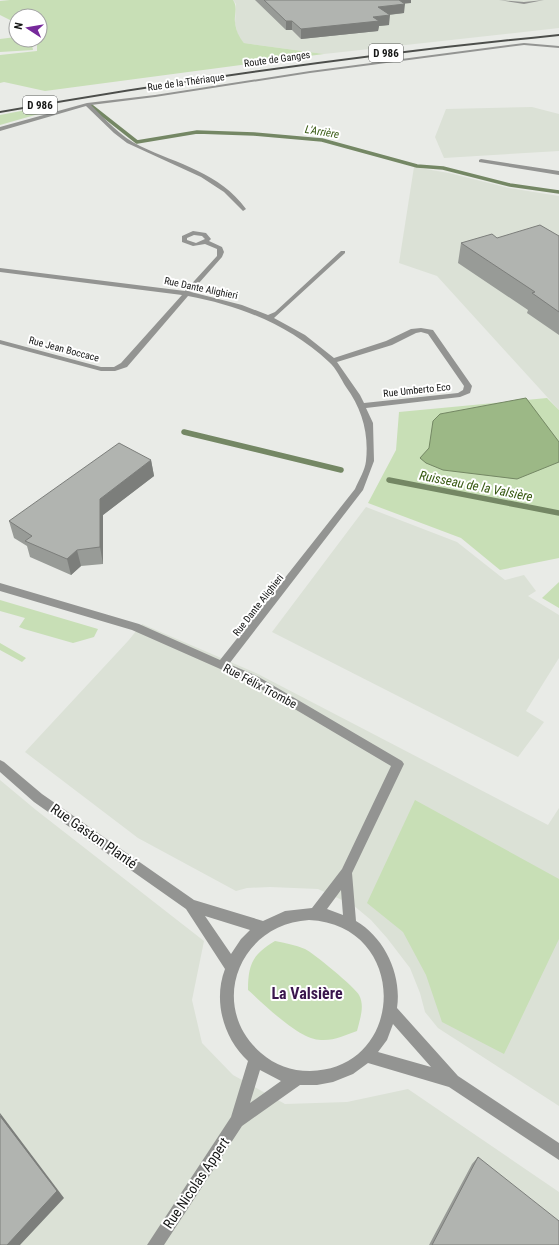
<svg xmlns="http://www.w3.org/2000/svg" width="559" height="1245" font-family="'Roboto Condensed',sans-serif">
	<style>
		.built { fill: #dbe1d6 }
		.green { fill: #c8dfb6 }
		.water { fill: #9cb886; stroke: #748764 }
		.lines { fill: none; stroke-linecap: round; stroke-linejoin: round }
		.stream-far1 { stroke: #748764; stroke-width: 3.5 }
		.stream { stroke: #748764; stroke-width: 5.5 }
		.minor { fill: #939492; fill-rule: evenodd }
		.major { fill: #4c4e4b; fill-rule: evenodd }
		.wall { fill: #989b97 }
		.shaded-wall { fill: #7c7e7b }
		.building { fill: #b1b4b0; stroke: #7c7e7b }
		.labels { text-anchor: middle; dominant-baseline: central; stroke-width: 4; stroke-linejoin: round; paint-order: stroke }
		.far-street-label { font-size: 10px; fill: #151615; stroke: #fff }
		.shield { fill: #fff; stroke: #5b5c5b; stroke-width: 1 }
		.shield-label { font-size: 11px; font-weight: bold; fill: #151615 }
		.far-water-label { font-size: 11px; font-style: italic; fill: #375911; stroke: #fff }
		.street-label { font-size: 12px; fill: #151615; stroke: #fff }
		.water-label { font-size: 13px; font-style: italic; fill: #375911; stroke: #fff }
		.near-street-label { font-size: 14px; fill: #151615; stroke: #fff }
		.near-neighbourhood-label { font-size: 16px; font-weight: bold; fill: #3a164d; stroke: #fff }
	</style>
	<rect width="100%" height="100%" fill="#e9ebe7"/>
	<path class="built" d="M233 0H559V28L324 54 244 43 238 36 235 23 236 4Z
		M532 107 559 114V151L444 158 435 137 446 109Z
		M414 167 449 173 509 188 559 196V410L437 276 399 263Z
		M366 507 457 542 505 580 524 575 536 591 528 596 559 615V658L526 711 544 722 518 757 272 632Z
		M142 624 256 673 548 825 559 808V1106L438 1028 425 1012 420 993 410 968 387 938 371 920 353 905 318 889 270 887 247 888 236 891 138 838 25 752 128 641Z
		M0 780 36 810 204 941 192 1000 202 1043 233 1075 285 1104 347 1102 408 1089 559 1192V1245H0Z"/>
	<path class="green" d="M10 0H233C238 7 234 15 235 22 236 31 239 37 244 43L324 54 45 91 4 82 0 83V55L37 51V40H40V16H16V23L0 15V1Z
		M16 37V40H31L33 50 0 52V39Z
		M47 106 42 113 0 125V115Z
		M547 398 559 410V558L500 570 461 538 368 503 396 450 399 412Z
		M559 582V608L542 598Z
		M0 600 98 629 94 637 73 643 24 629 19 627 25 618 0 611Z
		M0 643 26 658 22 662 0 650Z
		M415 800 559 879V939L504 1054 442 1022 426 975 403 932 367 903Z
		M275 941C285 943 295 945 305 949 312 952 356 988 359 995 365 1006 360 1019 357 1031 345 1035 334 1041 321 1040 299 1040 264 1004 248 990 248 964 253 954 275 941Z"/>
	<path class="water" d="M526 398 559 442V462L517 479 443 470 426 463 420 458 429 448 433 421 440 414Z"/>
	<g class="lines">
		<path class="stream-far1" d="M90 105 137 142 197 132 254 134 322 140 417 166 443 168 510 185 559 192"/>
		<path class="stream" d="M184 432 341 470
			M389 480 559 513"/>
		<path class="minor" d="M499 0 524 2 544 0 524 4Z
			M524 43 559 46V48L524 45 310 73 155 97 91 105C106 120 121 137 140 146 178 164 220 173 246 209L243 211 224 192 201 177 127 143 114 133 86 106 0 131V127L87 103 155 95 310 71Z
			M481 159 559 171V175L479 162V160Z
			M193 231 206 233 211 239 209 241 222 247 224 252 222 257 191 292 242 305 268 315 275 312 341 251H345V253L274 318 305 335 334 358 386 341 411 329 421 328 433 330 472 386 470 393 460 397 366 408 373 423 374 461 363 490 229 664 257 676 402 761 404 764 352 873 356 921C385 938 402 975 397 1008L458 1076 559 1143V1160L449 1087 368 1063 353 1074 333 1082 317 1085H300L242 1126 164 1245H147L231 1117 248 1061C223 1038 213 1000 225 969L186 909 34 802 0 772V760L4 762 42 794 194 900 263 921 285 911 312 908 342 869 391 766 249 682 218 668 132 630 0 591V583L139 624 220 660 355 489C359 480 365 470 366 461 369 433 362 409 346 387 341 379 336 368 329 362 289 325 241 306 188 296L127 367 115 371H101L0 344V340L101 367H114L121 363 182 295 0 272V268L185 291 217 256V249L205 244 193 246 182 242V236ZM194 235 202 236 205 239 196 243 187 240V238ZM421 332 428 334 464 386 463 390 458 393 364 403 360 395 337 362 392 345 416 333ZM341 890 343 915 327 909ZM205 916 250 930 241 939 231 954ZM309 920C410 925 407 1069 310 1071 291 1071 275 1065 261 1053 207 1006 239 924 309 920ZM393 1024 431 1067 378 1052 387 1040ZM260 1070 281 1081 250 1103Z"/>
		<path class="major" d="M559 34V36C372 55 185 80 0 113V111C185 78 372 53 559 34Z"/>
	</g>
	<path class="wall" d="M255 0H411V3H404V13L389 15V25L379 26 378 31 301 39 292 30H286Z
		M559 236V335L527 313 528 310 458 263 461 243 497 238Z
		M151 460 154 476 103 515V564L81 566 71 575 30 557 27 546 14 538 9 521Z
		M478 1157 559 1245H429L472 1164Z"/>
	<path class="shaded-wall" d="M393 0H411V3L392 5Z
		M405 4 404 13 377 16 378 7Z
		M390 15 389 25 379 26 378 31 301 39V29L373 17Z
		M286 21H292V30H286Z
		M151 460 154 476 103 515V564L100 547V499Z
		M77 550 81 566 71 575 67 559Z
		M0 1113 64 1198 20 1245H7Z"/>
	<path class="building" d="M264 0H399L405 4 378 7 390 15 373 17 379 21 301 29 292 21H286Z
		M540 225 559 236V312L532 293 535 292 461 243 492 234 497 238Z
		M119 443 151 460 100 499V547L77 550 67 559 25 541 32 536 9 521Z
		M0 1116 57 1191 7 1245H0Z
		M478 1157 559 1221V1245H432Z"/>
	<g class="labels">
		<g class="far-street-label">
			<text transform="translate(277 59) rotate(-8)">Route de Ganges</text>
			<text transform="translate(186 82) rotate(-8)">Rue de la Thériaque</text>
			<text transform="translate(201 288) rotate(12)">Rue Dante Alighieri</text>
			<text transform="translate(64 349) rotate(15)">Rue Jean Boccace</text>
			<text transform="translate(417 390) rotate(-6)">Rue Umberto Eco</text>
			<text transform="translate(258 605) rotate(-52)">Rue Dante Alighieri</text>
		</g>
		<g class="shield">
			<rect x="369" y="44" width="34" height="18" rx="3"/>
			<rect x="23" y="96" width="34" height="18" rx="3"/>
		</g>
		<g class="shield-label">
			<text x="386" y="53">D 986</text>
			<text x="40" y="105">D 986</text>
		</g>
		<g class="far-water-label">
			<text transform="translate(322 132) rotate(9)">L'Arrière</text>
		</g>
		<g class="street-label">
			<text transform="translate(260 686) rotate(28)">Rue Félix Trombe</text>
		</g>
		<g class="water-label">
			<text transform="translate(476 486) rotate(11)">Ruisseau de la Valsière</text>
		</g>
		<g class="near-street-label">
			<text transform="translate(94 836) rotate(35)">Rue Gaston Planté</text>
			<text transform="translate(196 1183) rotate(-56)">Rue Nicolas Appert</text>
		</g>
		<g class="near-neighbourhood-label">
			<text x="307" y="993">La Valsière</text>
		</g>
	</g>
	<g transform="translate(28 28) rotate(282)"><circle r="19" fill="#ffffff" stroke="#a1a2a1"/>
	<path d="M0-3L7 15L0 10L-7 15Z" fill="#76299b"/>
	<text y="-6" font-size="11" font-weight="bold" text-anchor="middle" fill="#151615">N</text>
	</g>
</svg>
